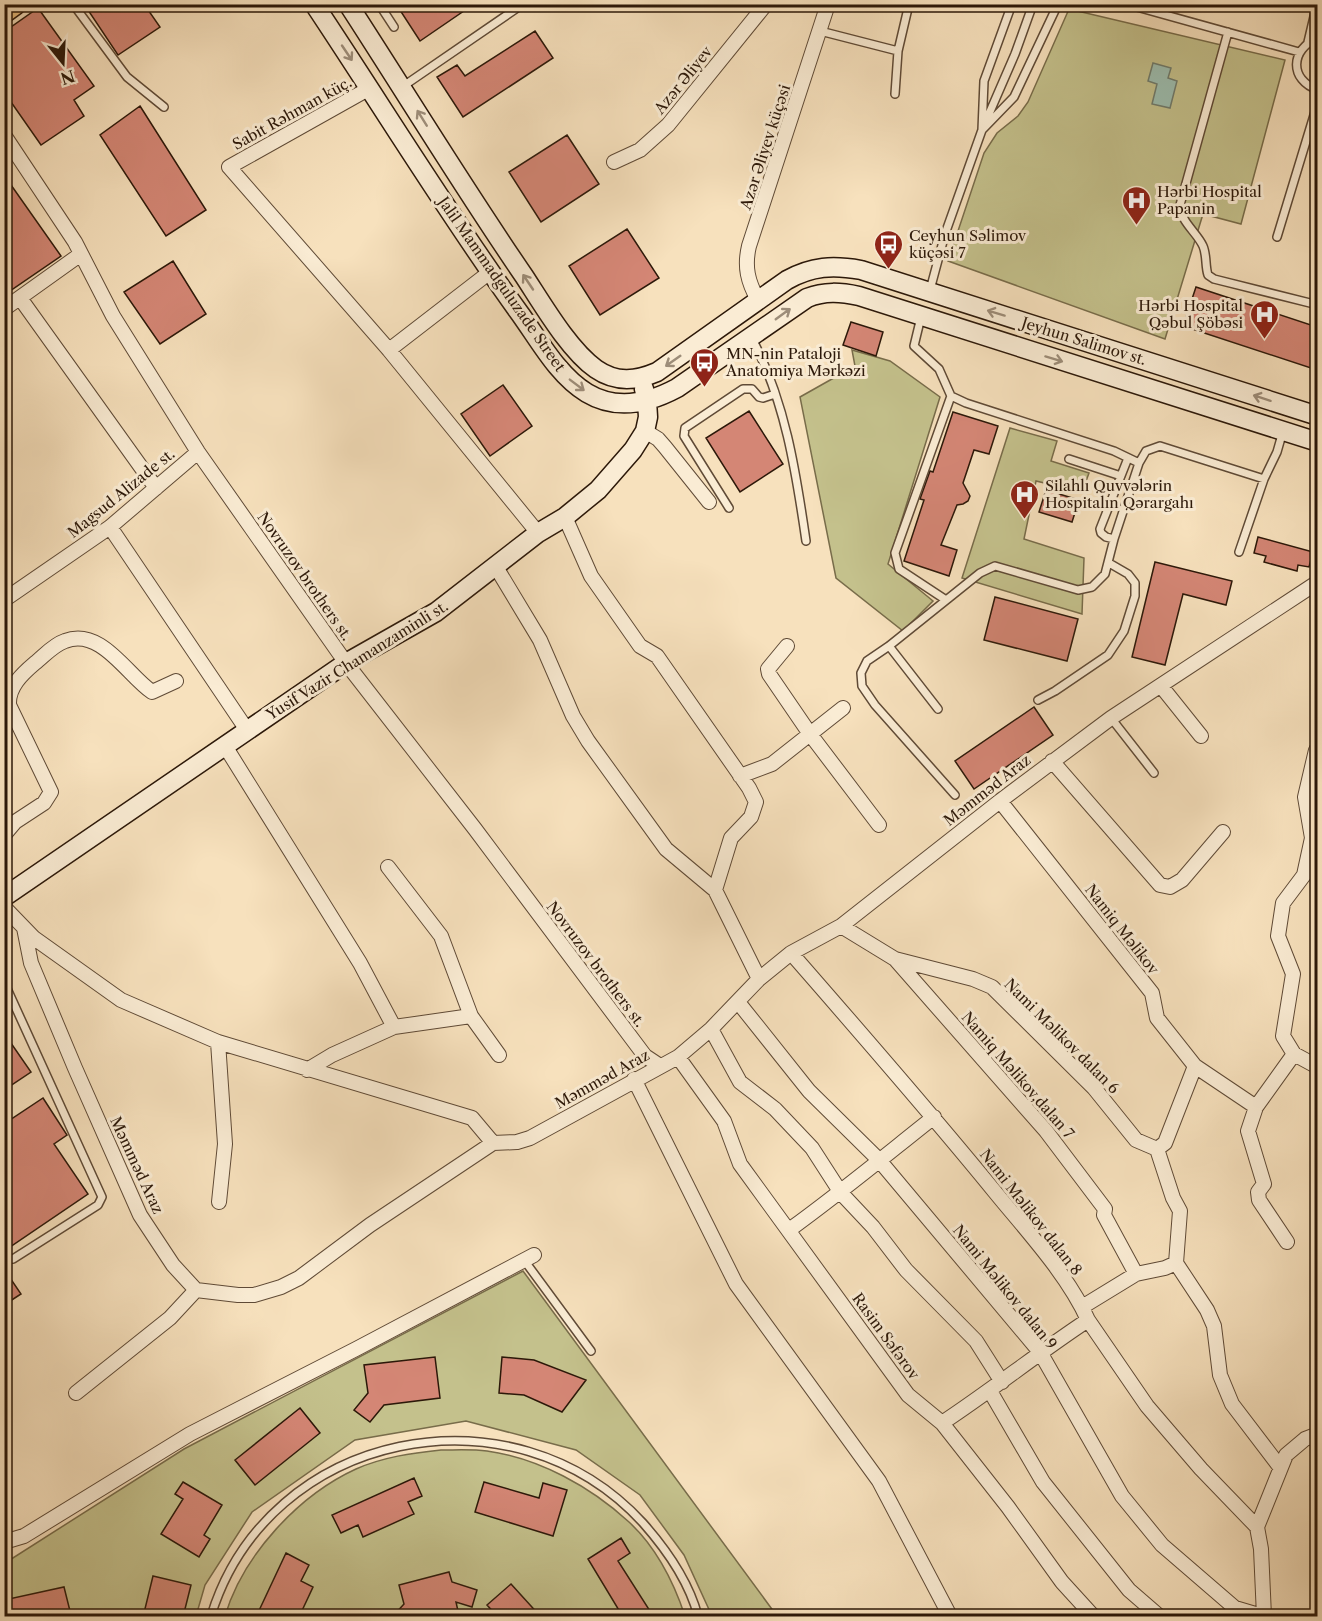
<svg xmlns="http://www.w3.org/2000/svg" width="1322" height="1621" font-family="'Libre Caslon Text',serif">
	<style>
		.green { fill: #c4c18c; stroke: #786c4a; stroke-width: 1.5 }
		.water { fill: #9dbeb0; stroke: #707c6d; stroke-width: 1.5 }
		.building { fill: #d48675; stroke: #2c1809; stroke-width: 1.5 }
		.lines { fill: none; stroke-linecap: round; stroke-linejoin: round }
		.lane-casing { stroke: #5f4a36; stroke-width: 10 }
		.street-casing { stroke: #5f4a36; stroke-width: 16 }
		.secondary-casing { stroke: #2c1809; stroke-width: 21 }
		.primary-casing { stroke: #2c1809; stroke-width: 24 }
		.lane { stroke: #faecd4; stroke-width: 7 }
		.street { stroke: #faecd4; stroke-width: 14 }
		.secondary { stroke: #faecd4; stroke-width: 18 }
		.primary { stroke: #ecc07e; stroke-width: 21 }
		.oneway { stroke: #9d8d79 }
		.labels { text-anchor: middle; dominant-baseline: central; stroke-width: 6; stroke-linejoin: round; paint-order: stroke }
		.street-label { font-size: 15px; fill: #2c1809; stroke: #faecd4 }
		.poi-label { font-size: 15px; fill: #2c1809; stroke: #faecd4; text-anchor: start }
	</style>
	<rect width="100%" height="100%" fill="#f7e1bd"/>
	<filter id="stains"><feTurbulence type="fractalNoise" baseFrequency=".00333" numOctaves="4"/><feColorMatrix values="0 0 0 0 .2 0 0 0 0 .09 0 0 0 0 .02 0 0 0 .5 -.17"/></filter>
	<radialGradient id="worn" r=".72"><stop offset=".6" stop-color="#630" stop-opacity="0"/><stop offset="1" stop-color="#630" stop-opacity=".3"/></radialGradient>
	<path class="green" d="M1069 9 1285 60 1241 224 1203 214 1165 339 948 261 984 153 997 133 1018 116 1028 102Z
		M852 350 890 361 940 397 888 564 933 601 903 631 836 578 800 397 855 366Z
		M1010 428 1057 441 1051 461 1089 473 1082 492 1036 481 1024 539 1084 558 1082 614 962 578Z
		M523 1271 777 1616H712L684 1555 640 1495 576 1450 466 1421 355 1440 252 1512 205 1585 196 1616H5V1563L184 1449Z
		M441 1450C456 1450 472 1449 487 1451 539 1458 591 1487 629 1522 656 1547 674 1583 685 1616H225C243 1555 299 1495 356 1469 383 1457 412 1453 441 1450Z"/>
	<path class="water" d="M1153 63 1171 68 1168 78 1177 81 1170 108 1152 104 1157 84 1148 81Z"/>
	<path class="building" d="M84 4H144L160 27 118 55Z
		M396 4H474L420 41Z
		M38 8 94 86 74 100 84 116 41 145 4 92V32Z
		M535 31 553 58 463 117 437 77 457 65 465 76Z
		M140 106 206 210 166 236 100 135Z
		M567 135 599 184 541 222 509 172Z
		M4 175 61 256 4 295Z
		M627 229 659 278 600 315 569 266Z
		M173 261 206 314 160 344 124 292Z
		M1196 287 1317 327V370L1183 326Z
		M851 322 883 332 876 356 843 345Z
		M503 385 532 426 490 456 461 414Z
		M749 411 783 464 740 492 706 438Z
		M953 412 998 426 989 454 974 450 963 483 970 496 968 501 963 504 957 505 941 545 957 550 949 576 904 561 924 500 920 499 930 471 933 472Z
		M1046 490 1079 500 1072 522 1039 512Z
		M1258 537 1313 552 1309 567 1298 565 1297 571 1264 562 1266 556 1254 553Z
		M1155 562 1232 581 1226 605 1183 594 1165 665 1132 657Z
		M995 597 1078 619 1067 661 984 640Z
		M1034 707 1053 735 974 789 955 761Z
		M4 1033 31 1072 4 1090Z
		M43 1098 67 1135 54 1144 88 1194 4 1251V1124Z
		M4 1269 21 1294 4 1305Z
		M435 1357 440 1398 384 1405 370 1422 354 1410 368 1393 364 1365Z
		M502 1357 534 1360 586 1380 562 1412 524 1395 499 1393Z
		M300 1408 320 1433 255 1485 235 1460Z
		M414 1478 422 1496 408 1502 414 1514 363 1537 358 1525 341 1533 332 1515Z
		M183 1482 222 1505 204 1535 210 1539 199 1557 161 1534 183 1499 175 1494Z
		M484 1482 539 1498 543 1483 567 1490 553 1536 475 1512Z
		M621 1538 630 1553 618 1561 650 1611 641 1617H623L588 1559Z
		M286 1553 309 1565 301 1581 313 1587 299 1617H256Z
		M449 1572 452 1582 477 1590 472 1607 456 1602 458 1611 438 1617H392L404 1604 399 1585Z
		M153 1576 191 1585 183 1617H143Z
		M511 1584 541 1617H498L487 1605Z
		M64 1587 71 1615 4 1617V1600Z"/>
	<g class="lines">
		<defs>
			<path id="lane" d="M73 4 127 77 164 107
				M379 4 394 27
				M572 4 575 7 588 4
				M1012 4 984 81 982 130 1015 54 1033 4
				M1126 4 1299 52
				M820 31 898 51
				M1228 32 1180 205C1181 223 1196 231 1203 246 1207 255 1205 266 1208 275L1214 279 1318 305
				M1318 38C1290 49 1289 80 1318 90
				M1308 42 1317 4
				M402 87 523 4
				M895 94 898 51 909 4
				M1277 237 1318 102
				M930 290 945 234 982 130 1014 97 1058 4
				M921 317 914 346 939 369 951 396 966 403 1114 451 1139 463
				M751 337C785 399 796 472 806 541
				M1069 459 1121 476
				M729 508 684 436 685 428 743 389H752L759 397 763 398 775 394
				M1114 539 1106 537 1101 533 1100 529 1128 458
				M1239 552 1264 479
				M946 600 899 569 895 553 951 396
				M889 646 938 709
				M1038 700 1055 691 1108 655 1124 631 1135 596V583L1128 574 1109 563
				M1111 718 1154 773
				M955 795 875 705 862 686 861 673 867 661 889 646 980 573 995 566 1078 590 1092 587 1105 574 1114 539 1139 463 1146 451 1160 446 1264 479 1277 452 1283 431
				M4 982 102 1197 98 1205 13 1259
				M524 1260 591 1351
				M211 1616C268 1430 513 1381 643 1523 666 1549 689 1582 698 1616"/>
			<path id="street" d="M370 88 229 167 389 350 538 533
				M4 135 75 242 113 316 198 452 346 663 475 829 645 1056 660 1066
				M614 162 640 150 668 125 766 4
				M20 298 156 488
				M758 300C748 282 744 267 749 246L828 4
				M4 309 81 254
				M389 350 490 272
				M645 431 658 439 665 447 709 502
				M565 517 591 576 640 646 657 656 749 788 756 802 751 817 731 838 715 890
				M110 527 247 730
				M496 567 540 640 573 716 588 741 666 849 715 890 759 979
				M4 600 110 527 198 452
				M787 646 768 669 769 674 810 734 879 825
				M1161 686 1201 736
				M225 746 360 963 394 1027
				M1052 761 1160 885 1170 887 1182 880 1223 832
				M740 776 772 764 843 708
				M1000 801 1152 993 1157 1018 1195 1066 1256 1107 1294 1054 1318 1067
				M4 835 15 822 44 803 51 792 9 705C8 687 22 674 35 663 44 656 53 645 65 641 101 627 127 675 152 692L176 681
				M4 907 34 938 121 1000 218 1042 472 1118 493 1143
				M841 926 895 959 1046 1131 1105 1209 1104 1215 1136 1274
				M24 928 31 963 75 1068 140 1215 173 1265 196 1290 238 1295H254L281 1287 299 1278 370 1225 493 1143 517 1142 530 1138 678 1057 711 1029 759 979 791 953 841 926 1000 801 1111 718 1318 582
				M791 953C860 1032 929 1111 995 1192 1026 1230 1068 1275 1088 1320L1147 1406 1201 1469 1257 1527
				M895 959 973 979 992 987 1094 1088 1136 1140 1157 1149
				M738 1002 809 1091 879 1160 1040 1352 1122 1496 1162 1545 1235 1608 1262 1616
				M471 1016 499 1055
				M711 1029 740 1082 775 1109 812 1148 841 1193 873 1227 906 1270 976 1341 1002 1382
				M218 1042 225 1144 219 1202
				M1294 1054 1283 1036 1293 974 1278 936 1283 903 1304 875 1312 838 1305 797 1316 750 1318 752
				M678 1057 724 1121 740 1164 908 1395 942 1423 1008 1507 1062 1582 1093 1616
				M307 1070 332 1055 394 1027 471 1016 441 936 388 867
				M634 1079 736 1284 879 1481 950 1616
				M1256 1107 1248 1131 1264 1184 1258 1192 1259 1200 1287 1242
				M789 1230C839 1194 886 1155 934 1117
				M1176 1263 1207 1310 1214 1326 1220 1375 1232 1404 1280 1467
				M1082 1307 1136 1274 1165 1268 1176 1263 1180 1211 1173 1198 1157 1149 1165 1143 1195 1066
				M990 1391 1043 1482 1129 1590 1159 1616
				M76 1393 170 1318 196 1290
				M942 1423C992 1390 1038 1353 1088 1320
				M4 1542 24 1536 190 1434 356 1349 534 1255
				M1264 1616 1261 1549 1257 1527 1286 1455 1305 1439 1318 1434"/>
			<path id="secondary" d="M314 4C382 106 446 211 518 311 538 338 557 375 587 393 617 411 649 403 677 388L807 298C825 291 840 292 859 296L1318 442
				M348 4C407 95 463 187 524 276 543 305 569 350 596 369 616 383 636 381 657 372L787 280C812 266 833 265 861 270L1318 416
				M4 897 346 663 436 612 538 533 565 517 598 490 633 450 645 431 648 417 647 401 644 389"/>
			<path id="primary" d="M4 12 15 4"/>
		</defs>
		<use href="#lane" class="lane-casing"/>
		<use href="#street" class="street-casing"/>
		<use href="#secondary" class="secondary-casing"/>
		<use href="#primary" class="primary-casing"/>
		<use href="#lane" class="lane"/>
		<use href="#street" class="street"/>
		<use href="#secondary" class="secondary"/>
		<use href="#primary" class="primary"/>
	</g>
	<defs><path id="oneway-shaft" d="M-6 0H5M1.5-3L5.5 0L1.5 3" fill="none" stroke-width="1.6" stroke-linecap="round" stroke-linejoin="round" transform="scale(1.5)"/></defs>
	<g class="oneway">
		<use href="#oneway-shaft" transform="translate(347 53) rotate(56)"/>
		<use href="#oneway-shaft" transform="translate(422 118) rotate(-122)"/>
		<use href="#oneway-shaft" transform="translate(528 282) rotate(-124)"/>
		<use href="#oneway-shaft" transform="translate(996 313) rotate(-163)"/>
		<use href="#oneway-shaft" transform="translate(783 314) rotate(-36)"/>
		<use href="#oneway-shaft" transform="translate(1054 359) rotate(17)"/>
		<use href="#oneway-shaft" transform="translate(673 361) rotate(145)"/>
		<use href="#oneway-shaft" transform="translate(577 385) rotate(37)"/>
		<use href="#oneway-shaft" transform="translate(1262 398) rotate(-162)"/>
	</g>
	<defs>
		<symbol id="hospital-pin" viewBox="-11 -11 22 30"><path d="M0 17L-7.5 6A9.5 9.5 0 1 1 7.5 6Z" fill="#8f2418" stroke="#faecd4"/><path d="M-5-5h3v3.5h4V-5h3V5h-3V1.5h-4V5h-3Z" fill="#fff"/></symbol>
		<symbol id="bus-pin" viewBox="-11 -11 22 30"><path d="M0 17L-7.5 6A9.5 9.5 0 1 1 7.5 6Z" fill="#8f2418" stroke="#faecd4"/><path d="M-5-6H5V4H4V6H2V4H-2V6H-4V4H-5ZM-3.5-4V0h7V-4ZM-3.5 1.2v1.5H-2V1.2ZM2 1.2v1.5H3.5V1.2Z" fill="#fff"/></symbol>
	</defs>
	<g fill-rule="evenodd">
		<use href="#hospital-pin" x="1120" y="184" width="33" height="45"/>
		<use href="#bus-pin" x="872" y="228" width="33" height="45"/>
		<use href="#hospital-pin" x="1248" y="298" width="33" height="45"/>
		<use href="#bus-pin" x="688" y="346" width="33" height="45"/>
		<use href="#hospital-pin" x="1008" y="478" width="33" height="45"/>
	</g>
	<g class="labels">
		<g class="street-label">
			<text transform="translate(683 80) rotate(-51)">Azər Əliyev</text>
			<text transform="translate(292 113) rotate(-29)">Sabit Rəhman küç.</text>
			<text transform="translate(765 147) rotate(-72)">Azər Əliyev küçəsi</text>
			<text transform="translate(502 284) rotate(55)">Jalil Mammadguluzade Street</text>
			<text transform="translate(1084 341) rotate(17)">Jeyhun Salimov st.</text>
			<text transform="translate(121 493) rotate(-39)">Magsud Alizade st.</text>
			<text transform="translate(305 576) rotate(55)">Novruzov brothers st.</text>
			<text transform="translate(357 660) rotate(-32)">Yusif Vazir Chamanzaminli st.</text>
			<text transform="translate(987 790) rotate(-38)">Məmməd Araz</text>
			<text transform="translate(1122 929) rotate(52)">Namiq Məlikov</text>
			<text transform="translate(596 964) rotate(53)">Novruzov brothers st.</text>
			<text transform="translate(1062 1036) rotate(45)">Nami Məlikov dalan 6</text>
			<text transform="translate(1018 1075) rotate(49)">Namiq Məlikov,dalan 7</text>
			<text transform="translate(602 1079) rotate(-29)">Məmməd Araz</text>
			<text transform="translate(137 1165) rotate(65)">Məmməd Araz</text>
			<text transform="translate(1031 1212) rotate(52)">Nami Məlikov dalan 8</text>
			<text transform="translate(1005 1287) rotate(51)">Nami Məlikov dalan 9</text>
			<text transform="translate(886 1336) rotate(54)">Rasim Səfərov</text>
		</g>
		<g class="poi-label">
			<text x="1157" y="191">Hərbi Hospital<tspan x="1157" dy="17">Papanin</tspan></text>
			<text x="909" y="235">Ceyhun Səlimov<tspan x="909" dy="17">küçəsi 7</tspan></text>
			<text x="1243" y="305" text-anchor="end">Hərbi Hospital<tspan x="1243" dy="17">Qəbul Şöbəsi</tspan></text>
			<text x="726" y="353">MN-nin Pataloji<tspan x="726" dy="17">Anatomiya Mərkəzi</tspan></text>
			<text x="1045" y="485">Silahlı Quvvələrin<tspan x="1045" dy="17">Hospitalın Qərargahı</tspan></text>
		</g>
	</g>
	<rect width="1322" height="1621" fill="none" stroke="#f7e1bd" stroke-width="24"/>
	<rect x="6" y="6" width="1310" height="1609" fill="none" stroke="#2c1809" stroke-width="3"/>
	<rect x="12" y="12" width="1298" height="1597" fill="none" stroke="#2c1809" stroke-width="1.5"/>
	<g transform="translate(63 63) rotate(162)" stroke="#faecd4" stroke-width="4.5" paint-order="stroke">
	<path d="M0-4.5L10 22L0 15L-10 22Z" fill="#2c1809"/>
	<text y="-9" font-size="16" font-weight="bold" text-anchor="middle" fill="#2c1809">N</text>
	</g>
	<rect width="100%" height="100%" filter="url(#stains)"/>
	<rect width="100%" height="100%" fill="url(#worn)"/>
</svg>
